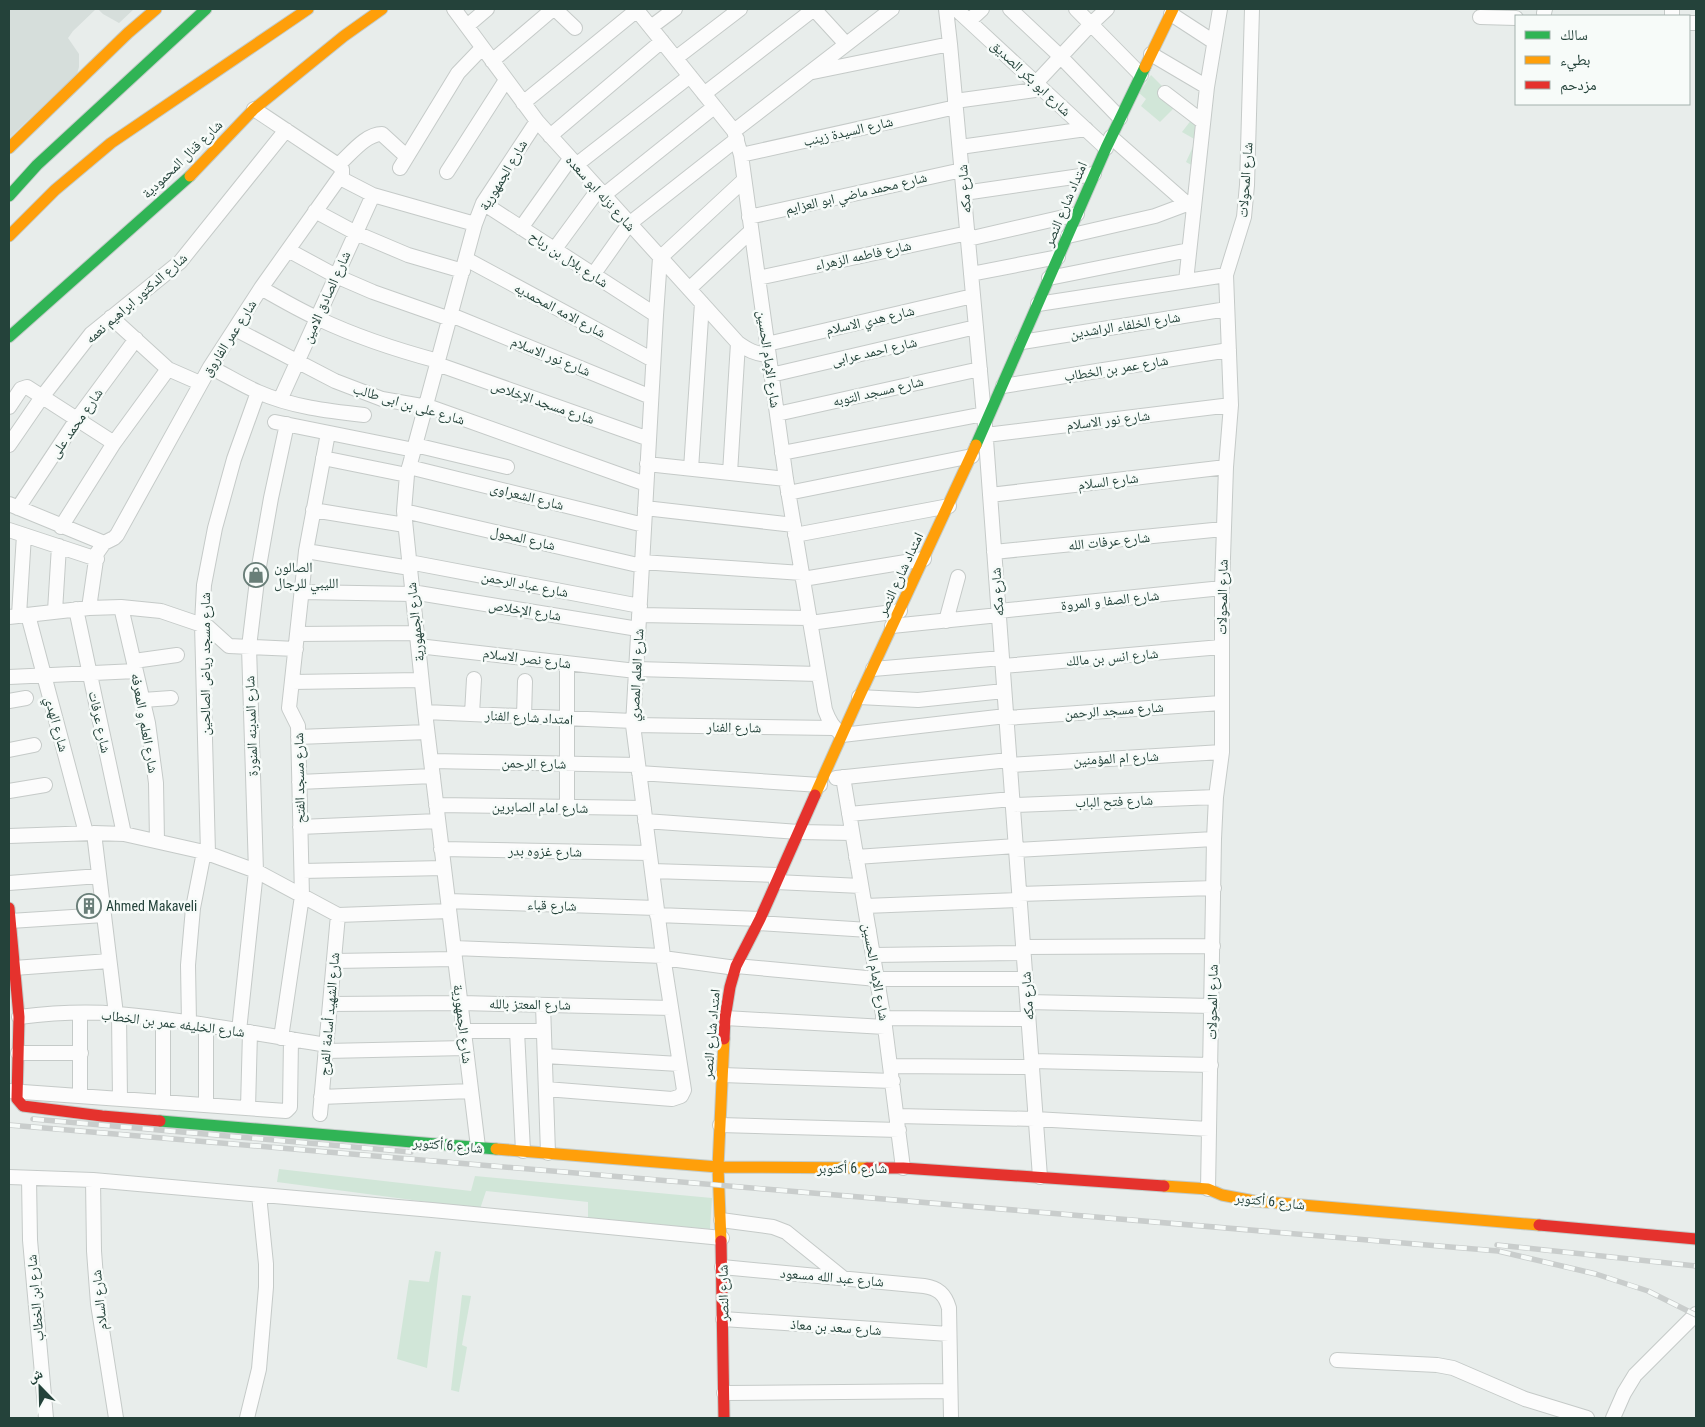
<svg xmlns="http://www.w3.org/2000/svg" width="1705" height="1427" font-family="'Roboto Condensed','Noto Naskh Arabic',sans-serif">
	<style>
		.built { fill: #d6dedb }
		.green { fill: #d1e6d8 }
		.lines { fill: none; stroke-linecap: round; stroke-linejoin: round }
		.street-casing { stroke: #c5cac8; stroke-width: 16 }
		.fast-casing { stroke: #c3cbc8; stroke-width: 13 }
		.slow-casing { stroke: #c3cbc8; stroke-width: 13 }
		.jam-casing { stroke: #c3cbc8; stroke-width: 13 }
		.street { stroke: #fcfcfc; stroke-width: 14 }
		.fast { stroke: #30b455; stroke-width: 11 }
		.slow { stroke: #ff9f0a; stroke-width: 11 }
		.jam { stroke: #e5322d; stroke-width: 11 }
		.rail-casing { stroke: #c9cdcc; stroke-width: 5.5 }
		.rail { stroke: #f7fbf9; stroke-width: 4; stroke-dasharray: 11; stroke-linecap: butt }
		.labels { text-anchor: middle; dominant-baseline: central; stroke-width: 5; stroke-linejoin: round; paint-order: stroke }
		.street-label { font-size: 14px; fill: #24423a; stroke: #f7fbf9 }
		.poi-label { font-size: 14px; fill: #24423a; stroke: #f7fbf9; text-anchor: start }
	</style>
	<rect width="100%" height="100%" fill="#e8edeb"/>
	<path class="built" d="M9 9H96L73 31 68 38 79 54V67L77 74 9 138Z
		M98 9H134L119 23 103 14Z"/>
	<path class="green" d="M1151 75 1179 103 1160 122 1141 106 1146 99 1139 93Z
		M1192 119 1204 125 1197 168 1186 162 1196 140 1182 132Z
		M279 1169 471 1191 475 1176 712 1198 710 1229 588 1218V1202L486 1191 480 1209 277 1182Z
		M435 1251 441 1252 427 1368 397 1359 409 1280 429 1282Z
		M462 1295 471 1296 462 1345 467 1347 459 1392 451 1390Z"/>
	<g class="lines">
		<defs>
			<path id="street" d="M454 9 537 121 738 343C748 350 755 354 768 355
				M555 9 575 28
				M636 9 734 131 741 155 786 479 825 710C829 721 833 727 842 735L1006 716
				M814 9 846 44
				M946 9 950 44 985 426 1040 1177
				M956 9 1106 148
				M1010 9 1060 56 1120 118
				M1076 9 1141 75
				M1544 13 1545 9
				M1171 14 1214 42
				M1672 16V9
				M1480 17 1516 18
				M969 21 982 9
				M1689 23H1696
				M467 26 487 9
				M651 27 675 9
				M1151 54 1207 87
				M676 58 740 9
				M492 61 553 9
				M813 72 950 44
				M1036 83 1091 24 1107 9
				M1165 93 1203 122
				M704 94 814 9
				M955 101 1042 89
				M523 103 637 10
				M734 131 892 9
				M550 136 662 41
				M1111 137 1193 209
				M960 147 1086 129
				M741 155 956 107
				M338 165C350 155 365 134 382 134L406 156
				M576 165 690 76
				M400 168 458 73 482 48
				M447 172 506 80
				M340 178 373 195 475 224
				M964 193 1094 174
				M604 195 714 107
				M483 203 656 315
				M315 211 356 233 408 255 463 271
				M749 217 962 170
				M521 228 570 159
				M1068 236 1155 216 1187 204
				M968 239 1077 214
				M288 250 336 276 373 292 450 319
				M554 250 598 190
				M466 259 653 360
				M971 274 1058 257
				M593 275 629 224 737 139
				M758 278 968 233
				M1049 278 1189 250
				M1186 281 1207 87 1220 9
				M261 288C280 299 299 310 319 319 357 337 397 350 438 361
				M689 289 751 231
				M1038 304 1226 275
				M451 315 651 397
				M111 317 168 369 200 383
				M235 329 335 381 382 399 433 408 646 484
				M1022 342 1227 309
				M767 344 973 296
				M437 364 649 439
				M210 367C226 375 242 385 258 392 292 407 328 411 364 415
				M771 375 976 327
				M1003 386 1229 350
				M280 400 373 195
				M9 407 21 389 27 387 114 443
				M777 414 980 369
				M275 422 414 450
				M986 435 1231 405
				M9 445 42 397 91 334 180 262 286 130
				M415 445 507 467
				M782 453 984 414
				M323 458 407 475
				M647 464 786 479
				M409 467 644 525
				M691 469 702 303
				M730 473 738 343
				M788 493 972 456
				M990 495 1226 467
				M9 504 104 543
				M18 508 77 419 136 339
				M645 508 794 525
				M313 510 405 525
				M404 511 642 566
				M61 527 114 443 168 369
				M9 530 97 559
				M795 535 949 506
				M306 551 410 568
				M994 552 1223 529
				M409 562 640 606
				M642 562 802 573
				M803 579 924 559
				M302 592 413 594
				M412 592 638 629
				M121 607 148 723 156 783 157 841
				M89 608 97 553 104 543 114 538 117 535 210 367 261 288 342 174V169L338 165 254 109
				M76 609 124 834
				M55 611 59 546
				M999 611 1222 588
				M19 615 24 535
				M28 615 86 833
				M639 615 809 618
				M9 617 89 608 121 607 161 611 208 627 229 646 296 649
				M946 621 958 577
				M810 623 900 611
				M892 626 999 615
				M297 634 417 633
				M418 646 636 671
				M134 661 177 655
				M567 663V807
				M1003 666 1221 647
				M636 669 819 674
				M873 669 1002 658
				M9 677 136 671
				M292 682 421 680
				M859 697 918 700 1004 691
				M143 700 171 698
				M9 701 26 698
				M425 712 633 721
				M472 714 474 679
				M524 717 525 681
				M1006 718 1221 703
				M633 725 834 728
				M298 737 427 732
				M9 750 34 745
				M431 761 638 765
				M1010 765 1222 752
				M639 773 820 785
				M843 777 885 1027 903 1168
				M836 778 1009 760
				M299 782 433 776
				M9 791 45 785
				M436 805 644 808
				M1013 805 1216 797
				M849 814 1012 799
				M645 821 799 832 852 833
				M300 827 438 821
				M94 833 116 1014
				M9 836 94 833 124 834 204 852 256 871 338 915
				M441 849 649 853
				M1016 850 1214 839
				M208 853 202 624 204 585 215 528 234 459 258 392
				M856 857 1016 846
				M302 871 444 868
				M652 871 779 875
				M776 882 861 886
				M9 883 99 876
				M1019 894 1214 888
				M448 901 656 908
				M865 906 1020 900
				M338 915 449 911
				M657 915 760 919
				M10 921 104 915
				M758 923 869 930
				M1023 947 1213 946
				M454 948 663 956
				M873 955 1023 953
				M663 958 736 968
				M334 961 455 959
				M736 966 877 979H1025
				M14 968 109 961
				M1027 1002 1212 1006
				M330 1004 461 1003 671 1008
				M543 1005 548 1153
				M119 1014 120 1099
				M19 1017C52 1013 85 1011 118 1014 188 1020 257 1034 326 1045
				M725 1018 885 1027
				M883 1018 1028 1019
				M189 1022 188 965 193 908 204 852
				M239 1031 256 871 249 647 258 572 271 498 287 424
				M464 1031H544
				M517 1031 523 1151
				M281 1038 302 896 298 726 289 708 306 551 328 433
				M326 1051 466 1048
				M18 1053H81
				M545 1056 679 1064
				M1031 1061 1211 1065
				M891 1066 1032 1067
				M722 1075 893 1081
				M546 1089 672 1099 681 1096 684 1090 663 956 633 725 656 315 660 258 744 180
				M9 1091 286 1111 290 1107 291 1039
				M80 1096V1013
				M321 1097 471 1091
				M163 1102V1020
				M206 1105V1025
				M248 1108 250 1032
				M320 1114 338 915
				M897 1116 1035 1119 1209 1129
				M720 1125 899 1130
				M478 1147 425 712 404 511 407 475 475 224 483 203 537 121
				M9 1177 93 1180 432 1210 722 1238
				M29 1178 30 1240 46 1418
				M93 1180 94 1251 98 1304 116 1418
				M1208 1189 1214 839 1216 797 1222 752V588L1226 467 1231 405 1226 275 1244 217 1247 185 1252 9
				M721 1220 773 1227 786 1232 843 1278
				M722 1267 924 1286C938 1288 945 1294 949 1308L951 1418
				M723 1319 949 1334
				M1337 1360 1437 1365 1453 1368 1525 1399 1587 1418
				M724 1393 950 1391
				M247 1418 259 1369 266 1287V1264L259 1195
				M1613 1418 1624 1393 1635 1375 1696 1314"/>
			<path id="fast" d="M9 196 37 165 206 9
				M9 337 190 176
				M976 445 1106 148 1145 67
				M160 1121 496 1149"/>
			<path id="slow" d="M1145 67 1173 9
				M9 148 128 33 156 9
				M190 176 254 109 344 36 382 9
				M9 236 55 190 111 143 308 9
				M815 795 859 697 976 445
				M496 1149 718 1167 867 1168
				M1164 1186 1208 1189 1222 1195 1254 1201 1539 1225
				M721 1241 718 1167 724 1039"/>
			<path id="jam" d="M9 908 19 1017 17 1099 23 1106 102 1116 160 1121
				M724 1039 725 1018 730 987 736 966 760 919 815 795
				M867 1168H903L1164 1186
				M1539 1225 1696 1239
				M721 1241 724 1418"/>
		</defs>
		<use href="#street" class="street-casing"/>
		<use href="#fast" class="fast-casing"/>
		<use href="#slow" class="slow-casing"/>
		<use href="#jam" class="jam-casing"/>
		<use href="#street" class="street"/>
		<use href="#fast" class="fast"/>
		<use href="#slow" class="slow"/>
		<use href="#jam" class="jam"/>
		<defs>
			<path id="rail" d="M33 1119 411 1152
				M9 1125 1498 1251 1596 1274 1648 1291 1696 1315
				M1497 1245 1696 1266"/>
		</defs>
		<use href="#rail" class="rail-casing"/>
		<use href="#rail" class="rail"/>
	</g>
	<defs>
		<symbol id="shop-ring" viewBox="-11 -11 22 22"><circle r="9.5" fill="#f7fbf9" stroke="#697e78" stroke-width="1.5"/><path d="M-5-2.5h2.3a2.7 3.5 0 0 1 5.4 0H5L5.5 6h-11ZM-1.5-2.5h3a1.5 2.3 0 0 0-3 0Z" fill="#697e78"/></symbol>
		<symbol id="building-ring" viewBox="-11 -11 22 22"><circle r="9.5" fill="#f7fbf9" stroke="#697e78" stroke-width="1.5"/><path d="M-4-6H4V6H1V3H-1V6H-4ZM-2.5-4.3h1.7v1.8h-1.7ZM.8-4.3h1.7v1.8H.8ZM-2.5-1h1.7V.8h-1.7ZM.8-1h1.7V.8H.8Z" fill="#697e78"/></symbol>
	</defs>
	<g fill-rule="evenodd">
		<use href="#shop-ring" x="242" y="561" width="28" height="28"/>
		<use href="#building-ring" x="75" y="892" width="28" height="28"/>
	</g>
	<g class="labels">
		<g class="street-label">
			<text transform="translate(1031 78) rotate(43)">شارع ابو بكر الصديق</text>
			<text transform="translate(848 131) rotate(-13)">شارع السيدة زينب</text>
			<text transform="translate(182 159) rotate(-44)">شارع قنال المحمودية</text>
			<text transform="translate(503 175) rotate(-59)">شارع الجمهورية</text>
			<text transform="translate(1245 180) rotate(-86)">شارع المحولات</text>
			<text transform="translate(964 189) rotate(-95)">شارع مكه</text>
			<text transform="translate(601 193) rotate(48)">شارع نزله ابو سعده</text>
			<text transform="translate(856 193) rotate(-13)">شارع محمد ماضي ابو العزايم</text>
			<text transform="translate(1065 204) rotate(-67)">امتداد شارع النصر</text>
			<text transform="translate(863 255) rotate(-12)">شارع فاطمه الزهراء</text>
			<text transform="translate(569 259) rotate(33)">شارع بلال بن رباح</text>
			<text transform="translate(326 297) rotate(-66)">شارع الصادق الامين</text>
			<text transform="translate(136 298) rotate(-41)">شارع الدكتور ابراهيم نعمه</text>
			<text transform="translate(560 310) rotate(28)">شارع الامه المحمديه</text>
			<text transform="translate(870 320) rotate(-13)">شارع هدي الاسلام</text>
			<text transform="translate(1125 325) rotate(-9)">شارع الخلفاء الراشدين</text>
			<text transform="translate(229 338) rotate(-57)">شارع عمر الفاروق</text>
			<text transform="translate(874 351) rotate(-13)">شارع احمد عرابى</text>
			<text transform="translate(551 356) rotate(22)">شارع نور الاسلام</text>
			<text transform="translate(769 359) rotate(82)">شارع الإمام الحسين</text>
			<text transform="translate(1116 368) rotate(-9)">شارع عمر بن الخطاب</text>
			<text transform="translate(878 391) rotate(-13)">شارع مسجد التوبه</text>
			<text transform="translate(543 402) rotate(19)">شارع مسجد الإخلاص</text>
			<text transform="translate(409 404) rotate(16)">شارع على بن ابى طالب</text>
			<text transform="translate(1108 420) rotate(-7)">شارع نور الاسلام</text>
			<text transform="translate(76 423) rotate(-55)">شارع محمد على</text>
			<text transform="translate(1108 481) rotate(-7)">شارع السلام</text>
			<text transform="translate(527 496) rotate(14)">شارع الشعراوى</text>
			<text transform="translate(523 538) rotate(13)">شارع المحول</text>
			<text transform="translate(1109 541) rotate(-6)">شارع عرفات الله</text>
			<text transform="translate(900 574) rotate(-65)">امتداد شارع النصر</text>
			<text transform="translate(525 584) rotate(11)">شارع عباد الرحمن</text>
			<text transform="translate(997 592) rotate(-94)">شارع مكه</text>
			<text transform="translate(1222 597) rotate(-89)">شارع المحولات</text>
			<text transform="translate(1110 600) rotate(-6)">شارع الصفا و المروة</text>
			<text transform="translate(525 610) rotate(9)">شارع الإخلاص</text>
			<text transform="translate(415 622) rotate(-96)">شارع الجمهورية</text>
			<text transform="translate(1112 657) rotate(-5)">شارع انس بن مالك</text>
			<text transform="translate(527 658) rotate(7)">شارع نصر الاسلام</text>
			<text transform="translate(205 664) rotate(-90)">شارع مسجد رياض الصالحين</text>
			<text transform="translate(636 675) rotate(-87)">شارع العلم المصري</text>
			<text transform="translate(1114 710) rotate(-4)">شارع مسجد الرحمن</text>
			<text transform="translate(529 717) rotate(3)">امتداد شارع الفنار</text>
			<text transform="translate(100 722) rotate(78)">شارع عرفات</text>
			<text transform="translate(145 723) rotate(80)">شارع العلم و المعرفه</text>
			<text transform="translate(57 724) rotate(75)">شارع الهدي</text>
			<text transform="translate(251 726) rotate(-92)">شارع المدينه المنورة</text>
			<text transform="translate(734 727) rotate(1)">شارع الفنار</text>
			<text transform="translate(1116 758) rotate(-3)">شارع ام المؤمنين</text>
			<text transform="translate(534 763) rotate(1)">شارع الرحمن</text>
			<text transform="translate(299 778) rotate(-91)">شارع مسجد الفتح</text>
			<text transform="translate(1114 801) rotate(-2)">شارع فتح الباب</text>
			<text transform="translate(540 807) rotate(1)">شارع امام الصابرين</text>
			<text transform="translate(545 851) rotate(1)">شارع غزوه بدر</text>
			<text transform="translate(552 905) rotate(2)">شارع قباء</text>
			<text transform="translate(876 972) rotate(80)">شارع الإمام الحسين</text>
			<text transform="translate(1027 996) rotate(-94)">شارع مكه</text>
			<text transform="translate(1212 1002) rotate(-89)">شارع المحولات</text>
			<text transform="translate(530 1004) rotate(1)">شارع المعتز بالله</text>
			<text transform="translate(329 1014) rotate(-85)">شارع الشهيد أسامة الفرج</text>
			<text transform="translate(173 1023) rotate(7)">شارع الخليفه عمر بن الخطاب</text>
			<text transform="translate(463 1024) rotate(83)">شارع الجمهورية</text>
			<text transform="translate(711 1034) rotate(-85)">امتداد شارع النصر</text>
			<text transform="translate(448 1145) rotate(5)">شارع 6 أكتوبر</text>
			<text x="852" y="1168">شارع 6 أكتوبر</text>
			<text transform="translate(1270 1201) rotate(6)">شارع 6 أكتوبر</text>
			<text transform="translate(832 1277) rotate(5)">شارع عبد الله مسعود</text>
			<text transform="translate(723 1293) rotate(-91)">شارع النصر</text>
			<text transform="translate(35 1298) rotate(-95)">شارع ابن الخطاب</text>
			<text transform="translate(99 1300) rotate(-96)">شارع السلام</text>
			<text transform="translate(836 1327) rotate(4)">شارع سعد بن معاذ</text>
		</g>
		<g class="poi-label">
			<text x="274" y="567">الصالون<tspan x="274" dy="16">الليبي للرجال</tspan></text>
			<text x="106" y="906">Ahmed Makaveli</text>
		</g>
	</g>
	<rect width="1705" height="1427" fill="none" stroke="#24423a" stroke-width="20"/>
	<rect x="1515" y="15" width="175" height="90" fill="#f7fbf9" stroke="#a3b1ad"/>
	<rect x="1525" y="31" width="25" height="8" fill="#30b455" stroke="#a3b1ad"/>
	<text x="1560" y="40" font-size="15" fill="#24423a">سالك</text>
	<rect x="1525" y="56" width="25" height="8" fill="#ff9f0a" stroke="#a3b1ad"/>
	<text x="1560" y="65" font-size="15" fill="#24423a">بطيء</text>
	<rect x="1525" y="81" width="25" height="8" fill="#e5322d" stroke="#a3b1ad"/>
	<text x="1560" y="90" font-size="15" fill="#24423a">مزدحم</text>
	<g transform="translate(40 1387) rotate(337)" stroke="#f7fbf9" stroke-width="4" paint-order="stroke">
	<path d="M0-4L9 19L0 12L-9 19Z" fill="#24423a"/>
	<text y="-8" font-size="14" font-weight="bold" text-anchor="middle" fill="#24423a">ش</text>
	</g>
</svg>
